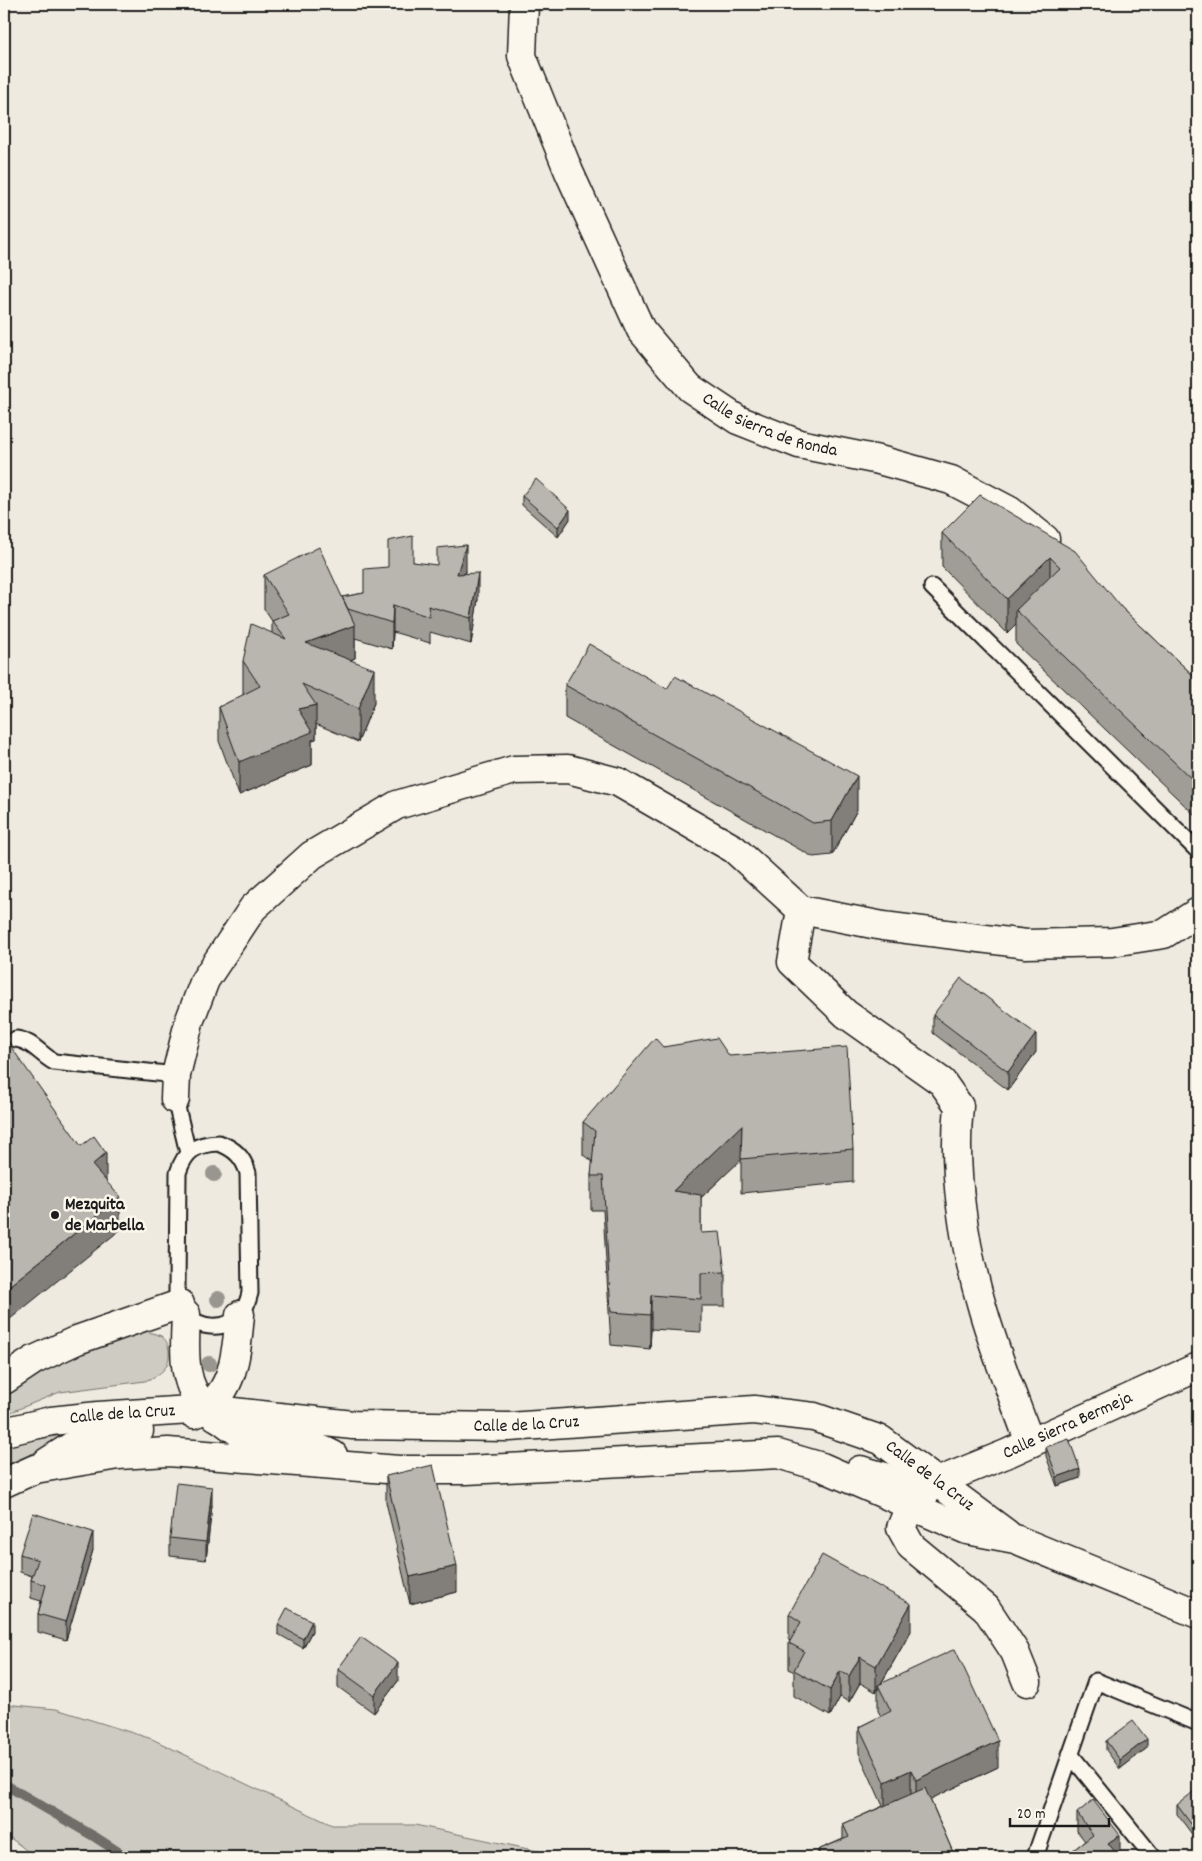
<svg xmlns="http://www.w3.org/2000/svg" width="1202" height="1861" font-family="Dekko,sans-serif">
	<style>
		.green { fill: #ceccc2; stroke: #75746f }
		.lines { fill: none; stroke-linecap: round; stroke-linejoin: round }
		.stream { stroke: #6f6d69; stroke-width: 10 }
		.lane-casing { stroke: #1c1c1c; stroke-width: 19 }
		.street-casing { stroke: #1c1c1c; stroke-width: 31 }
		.secondary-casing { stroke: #1c1c1c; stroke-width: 31 }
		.lane { stroke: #fbf7ec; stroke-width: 15 }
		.street { stroke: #fbf7ec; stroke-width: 28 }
		.secondary { stroke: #fbf7ec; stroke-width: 28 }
		.tree { fill: #98968f }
		.wall { fill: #9f9d96; stroke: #1c1c1c }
		.shaded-wall { fill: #827f7a; stroke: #1c1c1c }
		.building { fill: #b9b6af; stroke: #1c1c1c }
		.poi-dot { fill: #1c1c1c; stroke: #fbf7ec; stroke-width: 2 }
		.labels { text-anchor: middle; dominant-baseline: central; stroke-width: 5; stroke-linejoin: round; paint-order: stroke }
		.street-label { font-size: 18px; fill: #1c1c1c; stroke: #fbf7ec }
		.poi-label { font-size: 18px; font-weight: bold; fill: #1c1c1c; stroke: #fbf7ec; text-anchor: start }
	</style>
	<rect width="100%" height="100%" fill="#eeeadf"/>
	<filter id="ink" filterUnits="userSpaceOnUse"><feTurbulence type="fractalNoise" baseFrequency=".02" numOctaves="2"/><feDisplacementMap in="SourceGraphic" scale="10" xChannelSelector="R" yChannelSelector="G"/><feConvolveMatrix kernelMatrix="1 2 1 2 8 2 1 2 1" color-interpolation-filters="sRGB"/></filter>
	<g filter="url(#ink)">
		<path class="green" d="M146 1331C151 1333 157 1334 161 1336 171 1342 171 1360 165 1368 160 1375 152 1378 145 1381L60 1392 4 1415V1391L50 1363 125 1336Z
			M71 1433 38 1451 4 1466V1448L15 1444Z
			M4 1704 56 1709 152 1739 332 1825H415L566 1857H35L4 1833Z"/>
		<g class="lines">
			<path class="stream" d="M4 1784 95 1837 126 1857"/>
			<defs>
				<path id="lane" d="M932 587 1198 851
					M16 1039C32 1041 40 1054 54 1062L176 1075
					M175 1099 188 1153
					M219 1143C235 1149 243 1157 248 1173L250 1293C248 1301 246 1308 241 1314 227 1331 199 1330 186 1313 181 1307 179 1300 177 1292L178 1173C185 1150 196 1144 219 1143Z
					M1070 1754 1153 1857
					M1035 1857 1096 1681 1198 1723"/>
				<g id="street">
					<path id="s1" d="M524 4 522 56 569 172 641 330 690 388 738 420 799 444 879 460 951 480 1010 511 1045 539"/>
					<path d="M801 910 792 962 846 1014 942 1082 959 1106C952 1170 964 1247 983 1310 996 1355 1014 1399 1030 1443"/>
					<path d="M175 1099 176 1075 189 1022 205 980 253 908 312 855 397 805 514 770 568 769 618 782 734 849 801 910 883 926 1026 944 1112 942 1164 934 1198 912"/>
					<path id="s2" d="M1027 1682 1015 1652 986 1608 911 1546 901 1528 910 1506 937 1482 1006 1454 1198 1367"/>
				</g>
				<g id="secondary">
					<path d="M186 1314C185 1347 180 1383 206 1409 210 1413 217 1417 222 1420 231 1427 243 1436 255 1438 284 1442 307 1441 333 1455"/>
					<path d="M4 1380 34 1360 77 1340 180 1304"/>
					<path d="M194 1414C235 1397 236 1354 240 1315"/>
					<path id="s3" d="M4 1432 51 1421 98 1416 206 1409 353 1425 509 1427 754 1410 814 1417 881 1440 1007 1534"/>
					<path d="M47 1462 83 1439 116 1432 139 1431"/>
					<path d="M860 1470 892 1479 937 1482"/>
					<path d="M4 1483 35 1469 118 1455 168 1452 399 1470H466L778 1454 822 1467 967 1530 1015 1539 1198 1614"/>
				</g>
			</defs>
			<use href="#lane" class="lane-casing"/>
			<use href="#street" class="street-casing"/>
			<use href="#secondary" class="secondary-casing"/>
			<use href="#lane" class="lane"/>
			<use href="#street" class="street"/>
			<use href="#secondary" class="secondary"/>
		</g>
		<g class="tree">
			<circle cx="214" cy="1174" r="8"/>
			<circle cx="218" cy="1299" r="8"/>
			<circle cx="209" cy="1364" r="8"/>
		</g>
		<path class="wall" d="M980 495 1122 608 1198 680V818L1016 644V624L1007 633 942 567V533Z
			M522 496 570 519 558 537 522 505Z
			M413 562 466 571 465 573 478 599 471 644 430 632V643L393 632 392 649 355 638V658L350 660 374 703 358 742 316 724V739L312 740V765L239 795 219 741V707L243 695V661L272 633V621L264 609V575L342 597 364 593 388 567Z
			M565 685 857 810 832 855 813 857 565 718Z
			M933 1015 1036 1052 1008 1090 933 1033Z
			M663 1047 729 1056 853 1149V1182L741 1193V1159L701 1198V1233L725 1272V1306H701V1332L651 1329 650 1349 611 1345 603 1210H591V1176L593 1162 583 1155V1122Z
			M1046 1447 1080 1478 1057 1486 1046 1456Z
			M386 1476 457 1592 410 1604 386 1502Z
			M212 1505 206 1560 170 1556V1538Z
			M93 1550 66 1640 38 1632V1614L41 1601 31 1598V1580L32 1576 20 1572V1554Z
			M789 1614 911 1631 881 1684 998 1767 930 1799 955 1857H818V1850L843 1839V1824L883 1806 859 1753V1727L881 1716 878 1711V1688L876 1692 860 1683 849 1702 840 1697 830 1716 794 1696V1672L789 1669V1643L790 1641H789Z
			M278 1625 312 1631 303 1648 278 1634Z
			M338 1669 398 1681 374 1713 338 1687Z
			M1106 1741 1147 1748 1120 1769 1106 1750Z
			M1198 1799V1840L1197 1841 1177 1814V1805Z
			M1077 1813 1120 1853 1117 1855 1119 1857H1072V1851L1085 1841 1077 1831Z"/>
		<path class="shaded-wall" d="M570 510V519L558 537V527Z
			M466 545V571L457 600V574Z
			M1050 557V591L1016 610V624L1007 633V599Z
			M478 573V599L471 644V618Z
			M393 605V632L392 649V623Z
			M355 625V658L306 677V643Z
			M374 669V703L358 742V709Z
			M316 705V739L312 740V765L239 795V762L298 709Z
			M857 776V810L832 855V821Z
			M1036 1034V1052L1008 1090V1072Z
			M742 1125V1159L673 1224V1191Z
			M106 1153V1187L92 1165Z
			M120 1197V1230L4 1324V1290Z
			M651 1295V1329L650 1349V1315Z
			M1080 1469V1478L1057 1486V1477Z
			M212 1487V1505L206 1560V1542Z
			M93 1532V1550L66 1640V1622Z
			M457 1566V1592L410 1604V1577Z
			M911 1604V1631L879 1687 878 1685V1688L876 1692V1666Z
			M312 1621V1631L303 1648V1639Z
			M860 1657V1683L849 1702V1676Z
			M398 1663V1681L374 1713V1695Z
			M840 1671V1697L830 1716V1690Z
			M1147 1739V1748L1120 1769V1760Z
			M998 1741V1767L916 1806V1780Z
			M911 1770V1796L885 1809V1782Z
			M1198 1831V1840L1197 1841V1832Z
			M1120 1835V1853L1114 1857 1108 1843Z"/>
		<path class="building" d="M536 479 570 510 558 527 522 496Z
			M980 495 1075 551 1122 608 1198 680V785L1016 610 1060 567 1050 557 1007 599 942 533Z
			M413 536V562L437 565V548L466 545 457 574 478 573 471 618 428 606 430 617 393 605 392 623 348 609 342 597 364 593V569L388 567V541Z
			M319 547 355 625 306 643 374 669 358 709 302 684 316 705 298 709 312 732 239 762 219 707 260 686 243 661 251 624 286 639 272 621 289 614 264 575Z
			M589 644 667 689 675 676 857 776 832 821 813 823 565 685Z
			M961 978 1036 1034 1008 1072 933 1015Z
			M655 1038 663 1047 717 1038 729 1056 847 1047 853 1149 741 1159 742 1125 673 1191 701 1195V1233L720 1232 725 1272 701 1273V1299L651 1295 650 1315 611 1312 603 1176H591L595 1131 583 1122Z
			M9 1044 81 1146 94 1136 106 1153 92 1165 120 1197 4 1290V1047Z
			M1069 1439 1080 1469 1057 1477 1046 1447Z
			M433 1465 457 1566 410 1577 386 1476Z
			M176 1483 212 1487 206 1542 170 1538Z
			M33 1513 93 1532 66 1622 38 1614 46 1585 31 1580 38 1560 20 1554Z
			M822 1555 911 1604 876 1666 860 1657 849 1676 840 1671 830 1690 794 1670 804 1651 789 1643 801 1622 789 1614Z
			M287 1608 312 1621 303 1639 278 1625Z
			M361 1637 398 1663 374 1695 338 1669Z
			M955 1649 998 1741 916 1780 911 1770 885 1782 859 1727 891 1711 878 1685Z
			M1133 1721 1147 1739 1120 1760 1106 1741Z
			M925 1788 955 1857H821L818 1850 849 1837 843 1824Z
			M1193 1792 1198 1799V1831L1197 1832 1177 1805Z
			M1093 1800 1120 1835 1108 1843 1119 1857H1077L1072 1851 1093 1835 1077 1813Z"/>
	</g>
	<circle class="poi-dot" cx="55" cy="1215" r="5"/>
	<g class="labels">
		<g class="street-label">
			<text stroke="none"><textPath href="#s1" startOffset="516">Calle Sierra de Ronda</textPath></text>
			<text stroke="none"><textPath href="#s3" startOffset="120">Calle de la Cruz</textPath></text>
			<text stroke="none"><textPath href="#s3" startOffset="525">Calle de la Cruz</textPath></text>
			<text stroke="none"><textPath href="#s2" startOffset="405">Calle Sierra Bermeja</textPath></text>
			<text stroke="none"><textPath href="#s3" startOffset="945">Calle de la Cruz</textPath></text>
		</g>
		<g class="poi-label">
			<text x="65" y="1205">Mezquita<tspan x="65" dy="21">de Marbella</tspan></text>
		</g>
	</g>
	<rect width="1202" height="1861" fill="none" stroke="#fbf7ec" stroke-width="20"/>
	<rect x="10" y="10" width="1182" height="1841" fill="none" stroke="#1c1c1c" stroke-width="2" filter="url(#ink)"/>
	<path d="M1010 1818v8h99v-8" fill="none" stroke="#1c1c1c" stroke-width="2.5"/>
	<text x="1017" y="1818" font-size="15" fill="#1c1c1c" stroke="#fbf7ec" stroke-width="4" paint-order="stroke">20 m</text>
</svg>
